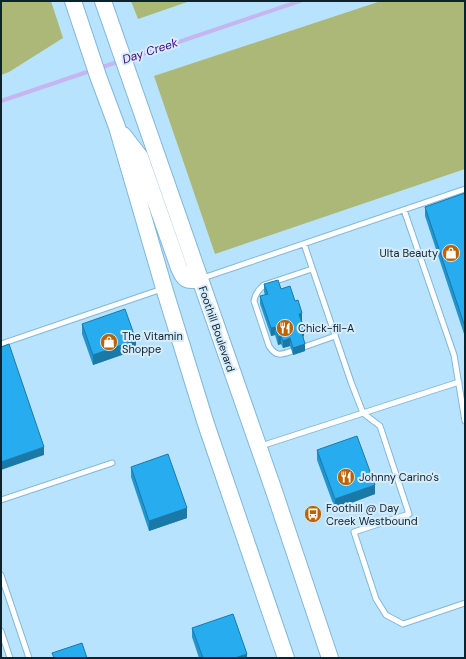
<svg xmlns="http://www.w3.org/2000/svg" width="466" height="659" font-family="'DM Sans',sans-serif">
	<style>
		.green { fill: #acb877 }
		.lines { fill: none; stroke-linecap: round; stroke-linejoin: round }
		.stream { stroke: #c5b5f2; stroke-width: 4 }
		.service-casing { stroke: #81b7d9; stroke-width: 7 }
		.primary-casing { stroke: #81b7d9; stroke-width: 18 }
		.service { stroke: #fff; stroke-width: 5 }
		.primary { stroke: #fff; stroke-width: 16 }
		.wall { fill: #2295ce }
		.shaded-wall { fill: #1b79a7 }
		.building { fill: #27adef; stroke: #1b79a7 }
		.labels { text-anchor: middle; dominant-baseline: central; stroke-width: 4; stroke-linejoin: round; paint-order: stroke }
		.poi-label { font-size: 11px; fill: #0b222f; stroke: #d7ecfb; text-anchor: start }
		.street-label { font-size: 11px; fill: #0b222f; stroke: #d7ecfb }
		.water-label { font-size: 12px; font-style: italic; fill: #430682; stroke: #d7ecfb }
	</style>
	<rect width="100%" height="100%" fill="#b7e3ff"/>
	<path class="green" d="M1 1H51L63 38 9 72 1 75Z
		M131 1H190L138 19Z
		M381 1H465V169L215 254 154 76Z"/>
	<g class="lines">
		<path class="stream" d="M128 59 300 1
			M99 68 121 61
			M1 101 93 70"/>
		<defs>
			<path id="service" d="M404 210 454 355 465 421
				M304 244 351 382 363 413 380 426 409 514 354 532 376 599 386 615 403 624 465 603
				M203 278 465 189
				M1 344 162 289
				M304 347 335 336
				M292 351C281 355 276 357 269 346L254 301C255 294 258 290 264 285L312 269
				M261 446 459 382
				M1 500 112 463
				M1 575 29 658
				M1 631 10 658"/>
			<path id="primary" d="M73 1 98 76 117 127 164 288 206 424 286 658
				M103 1 274 491 330 658
				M123 135 140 157 179 268C185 281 186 281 200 279"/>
		</defs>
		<use href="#service" class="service-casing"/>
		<use href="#primary" class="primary-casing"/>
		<use href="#service" class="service"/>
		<use href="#primary" class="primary"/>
	</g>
	<path class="wall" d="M465 193V337L425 216V207Z
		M264 284 281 289 302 320 304 336 303 337 305 351 293 355 290 346 283 348 281 344 278 345 275 335 271 336 260 304V296L265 295 264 292Z
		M82 324 136 350 93 365 82 334Z
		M317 450 375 494 335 509 317 460Z
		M131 467 187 518 149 531 131 477Z
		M192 628 247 658H199L192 637Z"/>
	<path class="shaded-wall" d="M302 313V320L299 321V314Z
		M275 327V335L271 336V328Z
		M304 329V336L301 337V330Z
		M281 336V344L278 345V337Z
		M290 338V346L283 348V341Z
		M136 340V350L93 365V355Z
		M305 344V351L293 355V348Z
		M44 447V455L1 470V462Z
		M375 485V494L335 509V499Z
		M187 508V518L149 531V521Z
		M247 654V658H235Z"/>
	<path class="building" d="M465 193V327L425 207Z
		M278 280 281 289 290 286 295 301 298 300 302 313 299 314 304 329 301 330 305 344 293 348 290 338 283 341 281 336 278 337 275 327 271 328 260 296 268 294 264 284Z
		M125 309 136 340 93 355 82 324Z
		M9 344 44 447 1 462V347Z
		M357 436 375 485 335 499 317 450Z
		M168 454 187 508 149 521 131 467Z
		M233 614 247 654 235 658H203L192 628Z
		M82 643 87 658H54L52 653Z"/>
	<defs>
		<symbol id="shop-disc" viewBox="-11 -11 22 22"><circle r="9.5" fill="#bc6300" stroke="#d7ecfb"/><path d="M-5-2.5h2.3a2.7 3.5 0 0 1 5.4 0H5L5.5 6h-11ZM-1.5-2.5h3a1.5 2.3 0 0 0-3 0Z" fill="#fff"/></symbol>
		<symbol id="restaurant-disc" viewBox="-11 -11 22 22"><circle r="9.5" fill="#bc6300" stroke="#d7ecfb"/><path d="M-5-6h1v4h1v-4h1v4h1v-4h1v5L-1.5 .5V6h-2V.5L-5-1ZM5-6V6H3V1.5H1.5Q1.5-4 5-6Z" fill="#fff"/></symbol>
		<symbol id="bus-disc" viewBox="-11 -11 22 22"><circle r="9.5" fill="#bc6300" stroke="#d7ecfb"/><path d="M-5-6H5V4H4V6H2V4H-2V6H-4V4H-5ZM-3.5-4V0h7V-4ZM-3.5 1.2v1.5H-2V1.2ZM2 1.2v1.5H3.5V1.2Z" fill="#fff"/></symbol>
	</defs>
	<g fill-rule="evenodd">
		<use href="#shop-disc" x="441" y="243" width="20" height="20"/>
		<use href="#restaurant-disc" x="275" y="318" width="20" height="20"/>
		<use href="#shop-disc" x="99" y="332" width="20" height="20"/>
		<use href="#restaurant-disc" x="336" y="467" width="20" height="20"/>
		<use href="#bus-disc" x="303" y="504" width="20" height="20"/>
	</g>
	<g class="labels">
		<g class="poi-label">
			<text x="438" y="253" text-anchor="end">Ulta Beauty</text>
			<text x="298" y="328">Chick-fil-A</text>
			<text x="122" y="336">The Vitamin<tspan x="122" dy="13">Shoppe</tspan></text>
			<text x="359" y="477">Johnny Carino's</text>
			<text x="326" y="508">Foothill @ Day<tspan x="326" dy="13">Creek Westbound</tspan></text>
		</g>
		<g class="street-label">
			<text transform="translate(217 329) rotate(71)">Foothill Boulevard</text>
		</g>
		<g class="water-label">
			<text transform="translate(150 51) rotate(-18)">Day Creek</text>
		</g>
	</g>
	<rect width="466" height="659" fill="none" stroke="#0b222f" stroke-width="4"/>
</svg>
